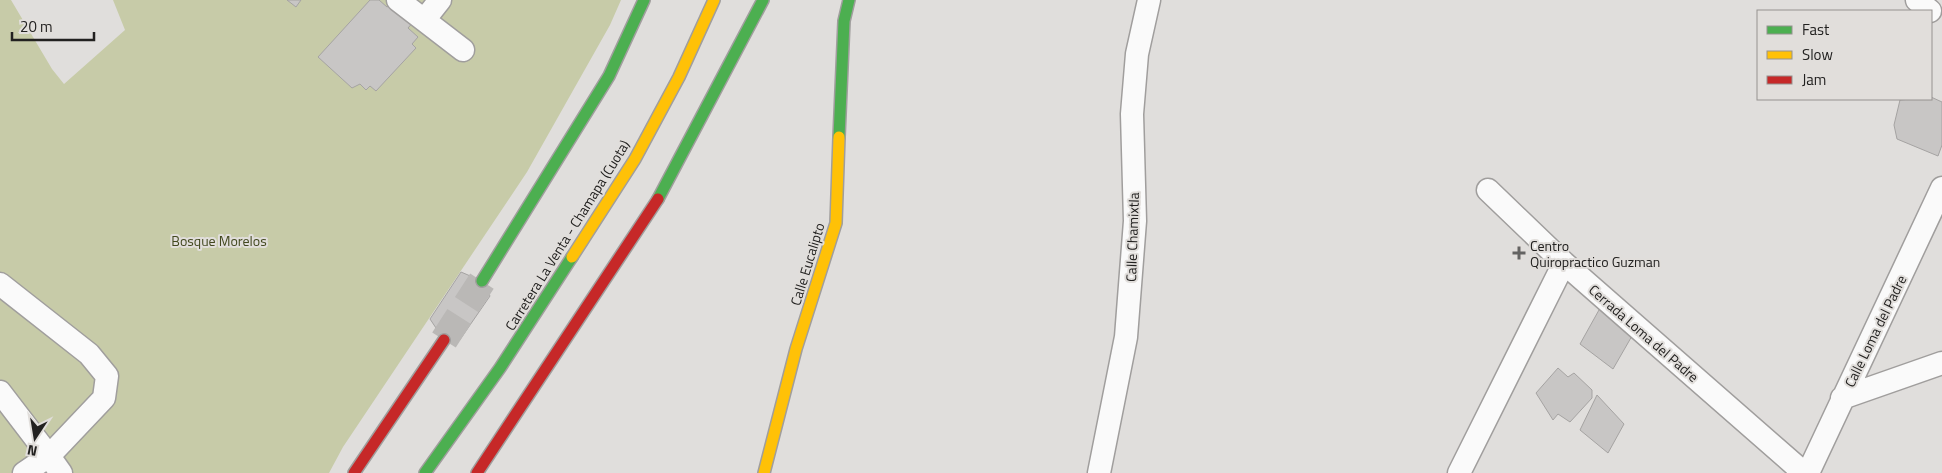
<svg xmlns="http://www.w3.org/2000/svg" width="1942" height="473" font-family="'Titillium Web',sans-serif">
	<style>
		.green { fill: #c7cba8 }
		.building { fill: #c8c6c5; stroke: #a5a3a2 }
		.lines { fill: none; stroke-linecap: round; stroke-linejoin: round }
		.highway-tunnel { stroke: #bab8b6; stroke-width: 28; stroke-dasharray: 28 14; stroke-linecap: butt }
		.street-casing { stroke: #a09e9d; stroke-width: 25 }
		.fast-casing { stroke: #a09e9d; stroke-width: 14 }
		.slow-casing { stroke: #a09e9d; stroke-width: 14 }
		.jam-casing { stroke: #a09e9d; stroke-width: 14 }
		.street { stroke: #fafafa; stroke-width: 22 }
		.fast { stroke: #4caf50; stroke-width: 11 }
		.slow { stroke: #ffc107; stroke-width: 11 }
		.jam { stroke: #c62828; stroke-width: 11 }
		.poi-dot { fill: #646362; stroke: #e1dedb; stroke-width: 2 }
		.labels { text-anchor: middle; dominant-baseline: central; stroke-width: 4; stroke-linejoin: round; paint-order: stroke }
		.street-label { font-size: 14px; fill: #222120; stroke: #e1dedb }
		.park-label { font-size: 14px; fill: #42481f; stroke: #e1dedb }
		.poi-label { font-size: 14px; fill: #222120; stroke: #e1dedb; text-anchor: start }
	</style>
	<rect width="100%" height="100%" fill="#e0dedc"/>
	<path class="green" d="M0 0H11L52 69 64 84 125 30 113 0H621L610 25 527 172 343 447 329 473H0Z"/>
	<path class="building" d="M287 0H301L296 7Z
		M370 0H379L387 7 395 3 415 20 408 28 418 37 412 44 416 48 376 91 370 86 366 90 360 84 352 88 318 57Z
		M1931 97 1942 102V145L1938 156 1897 139 1894 125 1900 100Z
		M461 272 482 281 490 296 459 341 444 340 430 319Z
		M1604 301 1636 329 1613 369 1580 344Z
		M1558 368 1568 377 1574 373 1592 390V398L1570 422 1558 414 1553 420 1536 393Z
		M1597 395 1624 424 1608 453 1580 430Z"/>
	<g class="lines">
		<path class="highway-tunnel" d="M444 340 482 281"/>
		<defs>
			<path id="street" d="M398 0 463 50
				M1917 0 1930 11
				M425 19 440 0
				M1488 190 1564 263 1804 473
				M0 284 89 354 107 376 104 398 49 456 0 392
				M1842 398 1942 363
				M24 473 49 456 61 473
				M1099 473 1126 337 1135 221 1132 114 1137 54 1149 0
				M1459 473 1564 263
				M1808 473 1942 188"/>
			<path id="fast" d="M839 137 844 21 849 0
				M658 199 763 0
				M482 281 609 76 644 0
				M425 473 500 368 572 257"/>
			<path id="slow" d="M572 257 635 159 679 77 714 0
				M764 473 796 349 836 223 839 137"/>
			<path id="jam" d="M354 473 444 340
				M477 473 658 199"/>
		</defs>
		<use href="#street" class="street-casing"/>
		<use href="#fast" class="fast-casing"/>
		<use href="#slow" class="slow-casing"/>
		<use href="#jam" class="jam-casing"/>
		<use href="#street" class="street"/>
		<use href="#fast" class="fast"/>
		<use href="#slow" class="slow"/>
		<use href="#jam" class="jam"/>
	</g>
	<path class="poi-dot" d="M1516.5 245.5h5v5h5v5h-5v5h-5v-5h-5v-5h5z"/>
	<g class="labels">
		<g class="street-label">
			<text transform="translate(567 235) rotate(-58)">Carretera La Venta - Chamapa (Cuota)</text>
			<text transform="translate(1132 237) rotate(-88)">Calle Chamixtla</text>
			<text transform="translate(807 264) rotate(-73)">Calle Eucalipto</text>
			<text transform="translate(1875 331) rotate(-64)">Calle Loma del Padre</text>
			<text transform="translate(1644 333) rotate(41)">Cerrada Loma del Padre</text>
		</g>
		<g class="park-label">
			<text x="219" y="240">Bosque Morelos</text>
		</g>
		<g class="poi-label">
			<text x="1530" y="245">Centro<tspan x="1530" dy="16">Quiropractico Guzman</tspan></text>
		</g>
	</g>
	<rect x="1757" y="10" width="175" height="90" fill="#e1dedb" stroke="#959290"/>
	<rect x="1767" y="26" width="25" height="8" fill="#4caf50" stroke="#959290"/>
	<text x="1802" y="35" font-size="15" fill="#222120">Fast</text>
	<rect x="1767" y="51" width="25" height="8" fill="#ffc107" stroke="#959290"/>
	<text x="1802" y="60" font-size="15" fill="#222120">Slow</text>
	<rect x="1767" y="76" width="25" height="8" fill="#c62828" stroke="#959290"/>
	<text x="1802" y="85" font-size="15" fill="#222120">Jam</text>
	<g transform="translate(35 438) rotate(192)" stroke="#e1dedb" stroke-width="4" paint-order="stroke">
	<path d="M0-4L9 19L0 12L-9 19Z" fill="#222120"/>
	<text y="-8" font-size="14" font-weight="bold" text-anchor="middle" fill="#222120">N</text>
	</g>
	<path d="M12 32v8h82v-8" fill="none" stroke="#222120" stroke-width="2.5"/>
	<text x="20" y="32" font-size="15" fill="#222120" stroke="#e1dedb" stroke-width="4" paint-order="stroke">20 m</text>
</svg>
